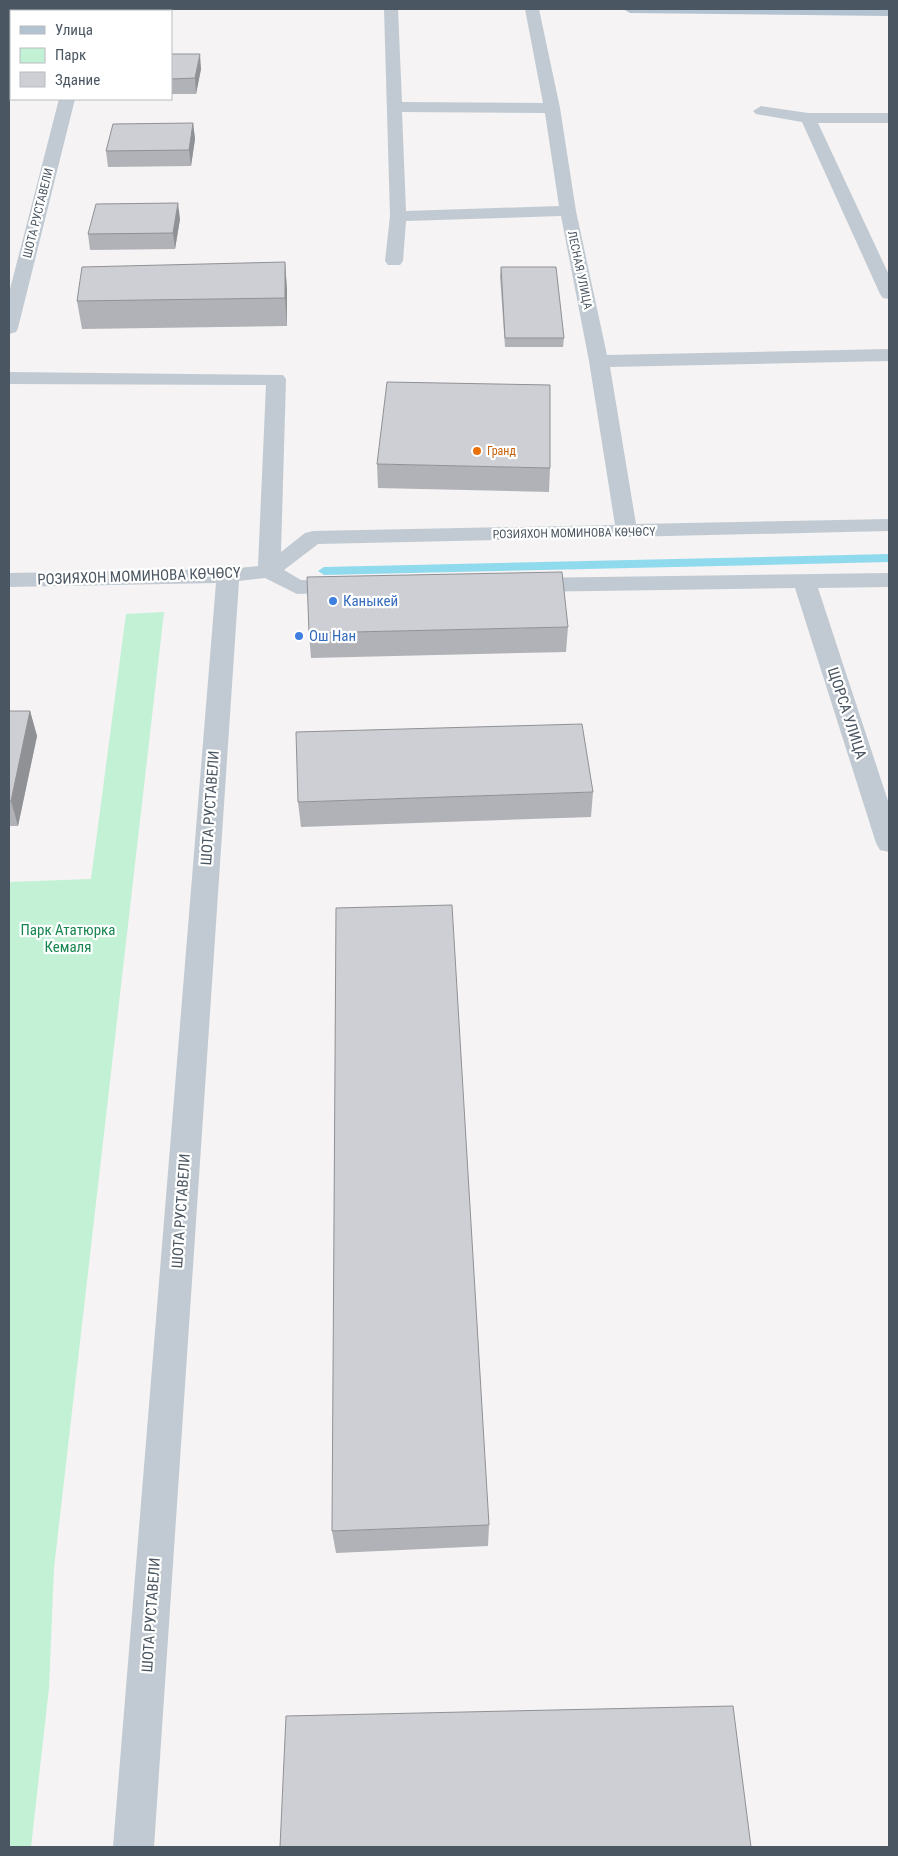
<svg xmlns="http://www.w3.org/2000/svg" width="898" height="1856" font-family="'Roboto Condensed',sans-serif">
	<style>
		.green { fill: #c3f1d5 }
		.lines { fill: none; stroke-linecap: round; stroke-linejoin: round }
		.stream { fill: #90daee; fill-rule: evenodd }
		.minor { fill: #c1cad2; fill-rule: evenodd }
		.major { fill: #b3c2d1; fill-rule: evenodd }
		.wall { fill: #b0b2b7 }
		.shaded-wall { fill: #909195 }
		.building { fill: #cdcfd5; stroke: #909195 }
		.food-dot { fill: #e8710a; stroke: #fff; stroke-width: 2 }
		.shop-dot { fill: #3f7fe0; stroke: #fff; stroke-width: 2 }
		.labels { text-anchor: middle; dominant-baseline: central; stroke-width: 4.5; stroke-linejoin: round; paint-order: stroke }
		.far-street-label { font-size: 12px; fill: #4a5661; stroke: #fff }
		.far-food-label { font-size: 12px; fill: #c56008; stroke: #fff; text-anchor: start }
		.street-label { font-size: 15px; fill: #4a5661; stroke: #fff }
		.shop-label { font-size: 15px; fill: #366cbe; stroke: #fff; text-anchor: start }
		.park-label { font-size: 15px; fill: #17864f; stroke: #fff }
	</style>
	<rect width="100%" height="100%" fill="#f5f3f3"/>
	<path class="green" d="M164 612 54 1568 49 1688 31 1847H9V882L91 879 126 614Z"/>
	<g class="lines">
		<path class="stream" d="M889 554V562L324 575 318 571 324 567Z"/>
		<path class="minor" d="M84 9H98L97 11H83Z
			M384 9H398L402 102 543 103 525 9H539L560 108 576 211 607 355 889 349V361L610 367 636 524 889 519V531L318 544 284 570 301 580 354 582 357 587 354 592 297 594 265 578 239 581 154 1847H113L216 583 9 587V573L228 569 258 566 266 385 9 384V372L283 375 286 379 281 552 305 533 313 531 615 525 589 361 561 216 406 221 403 261 400 265H388L385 261 390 216ZM402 112 545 113 559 206 406 211Z
			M59 99H75L18 328 16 332 9 334V293Z
			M761 106 808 113H889V123H818L889 275V299L883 298 880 294 802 122 756 114 753 111Z
			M889 573V587L818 588 889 804V852L880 850 876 843 795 588 526 592 518 590 515 585 518 580 526 578Z"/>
		<path class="major" d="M623 9H889V16L630 13Z"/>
	</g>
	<path class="wall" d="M9 9 11 11V31H9Z
		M171 54 201 69 196 94H171Z
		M193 123 195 139 191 166 108 167 106 151Z
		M180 219 175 249 90 250 88 234Z
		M285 262 287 290V326L82 329 77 301Z
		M501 267 564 338 563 347H505L500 276Z
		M377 464 550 468 549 492 378 488Z
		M568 627 566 652 311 658 309 633Z
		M9 711H30L37 736 18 826H9Z
		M593 792 591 817 301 827 298 802Z
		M489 1525 488 1546 336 1553 332 1531Z"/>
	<path class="shaded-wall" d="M23 9H32L31 11H22Z
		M200 54 201 69 196 94 195 78Z
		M11 58V85L9 95V68Z
		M193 123 195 139 191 166 189 150Z
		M178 203 180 219 175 249 173 233Z
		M285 262 287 290V326L285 298Z
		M30 711 37 736 18 826 11 801Z"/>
	<path class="building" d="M9 9H23L22 11H11V16H9Z
		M9 48H11V58L9 68Z
		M171 54H200L195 78 171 79Z
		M193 123 189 150 106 151 113 124Z
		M178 203 173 233 88 234 96 204Z
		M285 262V298L77 301 82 267Z
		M501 267H556L564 338H505Z
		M387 382 550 385V468L377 464Z
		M562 572 568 627 309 633 307 577Z
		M9 711H30L11 801H9Z
		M582 724 593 792 298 802 296 732Z
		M452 905 489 1525 332 1531 336 908Z
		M733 1706 751 1847H280L286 1716Z"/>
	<circle class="food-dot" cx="477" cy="451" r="5"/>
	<g class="shop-dot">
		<circle cx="333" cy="601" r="5"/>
		<circle cx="299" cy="636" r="5"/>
	</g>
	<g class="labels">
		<g class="far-street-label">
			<text transform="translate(38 213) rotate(-76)">ШОТА РУСТАВЕЛИ</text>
			<text transform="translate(580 270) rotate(78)">ЛЕСНАЯ УЛИЦА</text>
			<text transform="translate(574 533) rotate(-1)">РОЗИЯХОН МОМИНОВА КӨЧӨСҮ</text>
		</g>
		<g class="far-food-label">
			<text x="487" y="451">Гранд</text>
		</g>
		<g class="street-label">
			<text transform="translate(139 576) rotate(-2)">РОЗИЯХОН МОМИНОВА КӨЧӨСҮ</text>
			<text transform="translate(847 713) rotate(72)">ЩОРСА УЛИЦА</text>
			<text transform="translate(210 808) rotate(-86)">ШОТА РУСТАВЕЛИ</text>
			<text transform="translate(181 1211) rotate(-86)">ШОТА РУСТАВЕЛИ</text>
			<text transform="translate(151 1615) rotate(-86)">ШОТА РУСТАВЕЛИ</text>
		</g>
		<g class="shop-label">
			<text x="343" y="601">Каныкей</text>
			<text x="309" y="636">Ош Нан</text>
		</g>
		<g class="park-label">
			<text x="68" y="930">Парк Ататюрка<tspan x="68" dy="17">Кемаля</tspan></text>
		</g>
	</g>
	<rect width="898" height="1856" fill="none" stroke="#4a5661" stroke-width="20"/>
	<rect x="10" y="10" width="162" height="90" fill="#ffffff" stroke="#b7bbc0"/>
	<rect x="20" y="26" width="25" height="8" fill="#b3c2d1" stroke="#b7bbc0"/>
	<text x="55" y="35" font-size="15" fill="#4a5661">Улица</text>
	<rect x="20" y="48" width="25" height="15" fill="#c3f1d5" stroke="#b7bbc0"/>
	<text x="55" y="60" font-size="15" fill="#4a5661">Парк</text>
	<rect x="20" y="72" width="25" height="15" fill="#cdcfd5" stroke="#b7bbc0"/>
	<text x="55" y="85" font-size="15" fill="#4a5661">Здание</text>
</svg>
